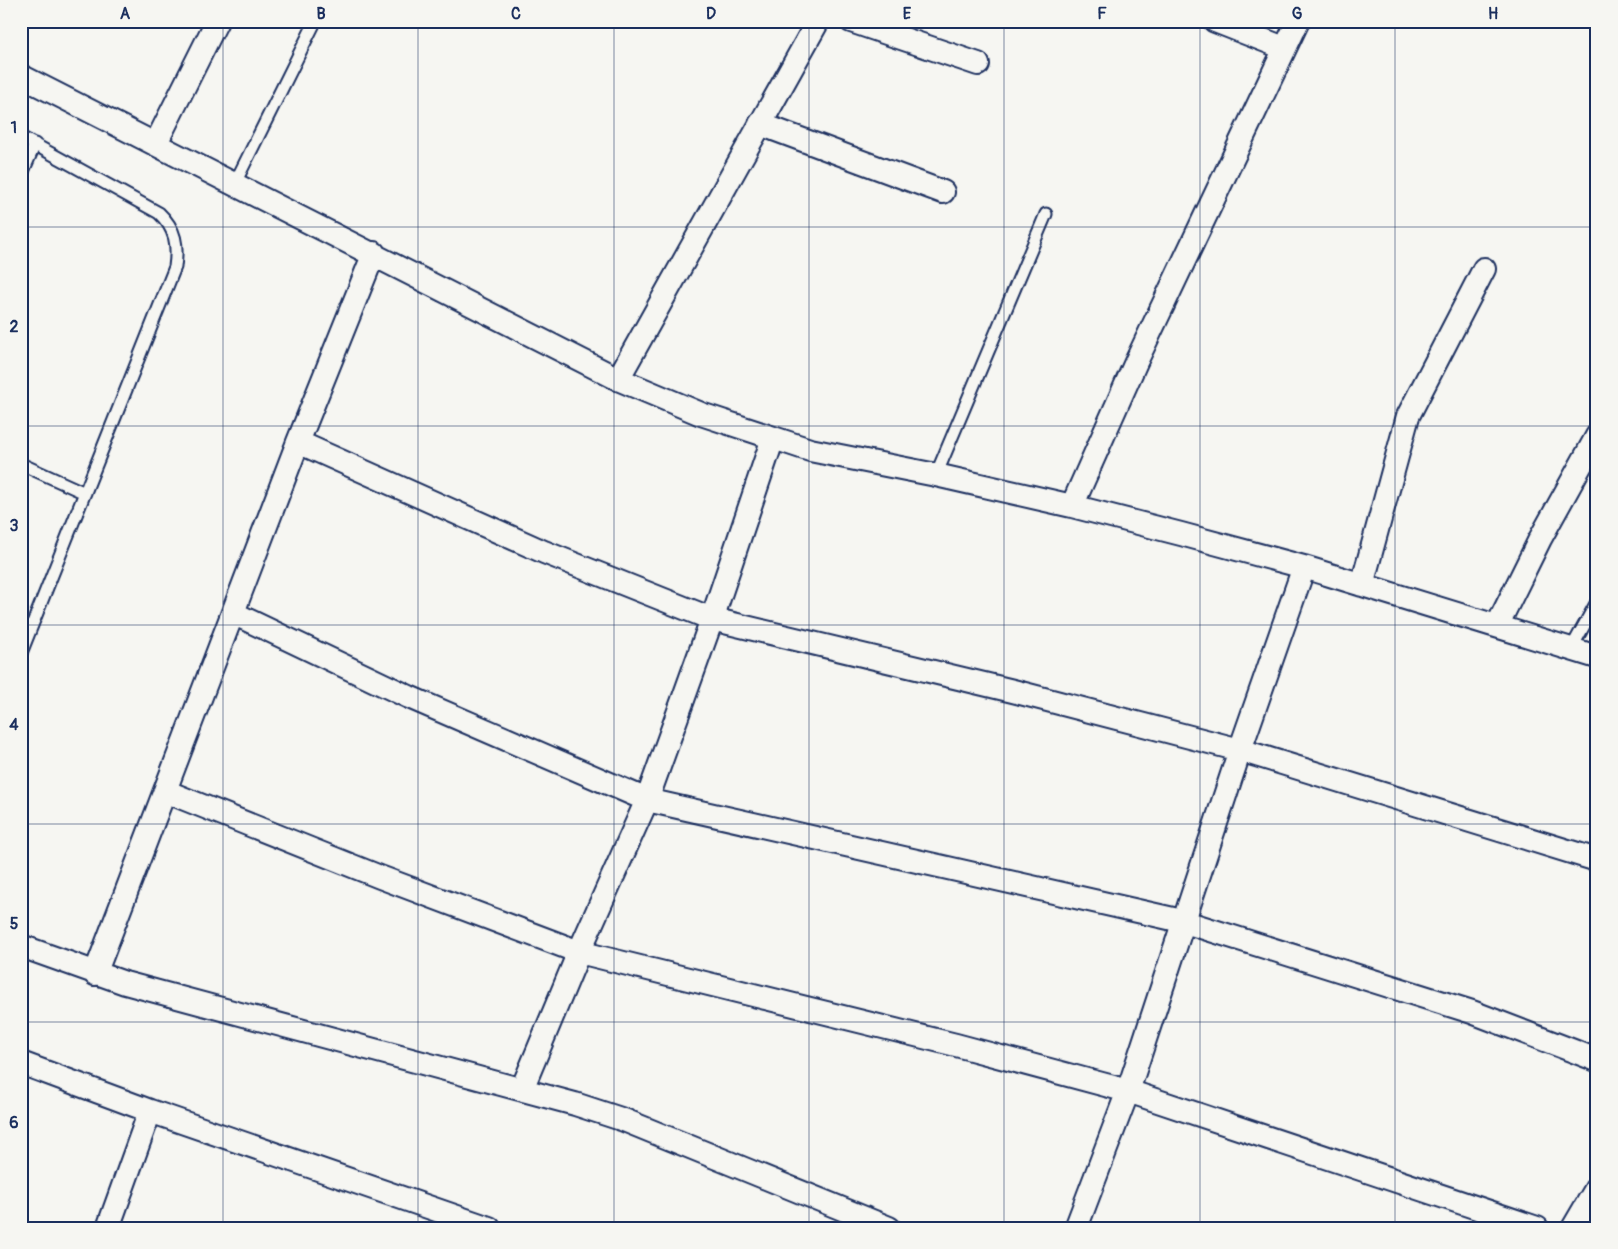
<svg xmlns="http://www.w3.org/2000/svg" width="1618" height="1249" font-family="Pangolin,sans-serif">
	<style>
		.lines { fill: none; stroke-linecap: round; stroke-linejoin: round }
		.lane-casing { stroke: #1b2f5e; stroke-width: 15 }
		.street-casing { stroke: #1b2f5e; stroke-width: 26 }
		.lane { stroke: #f6f6f2; stroke-width: 11 }
		.street { stroke: #f6f6f2; stroke-width: 22 }
		.grid { fill: none; stroke: #1b2f5e; stroke-width: 1; stroke-opacity: 0.55 }
		.neatline { fill: none; stroke: #1b2f5e; stroke-width: 2 }
		.grid-label { font-size: 16px; text-anchor: middle; font-weight: bold; fill: #1b2f5e }
	</style>
	<rect width="100%" height="100%" fill="#f6f6f2"/>
	<filter id="ink" filterUnits="userSpaceOnUse"><feTurbulence type="fractalNoise" baseFrequency=".02" numOctaves="2"/><feDisplacementMap in="SourceGraphic" scale="10" xChannelSelector="R" yChannelSelector="G"/><feConvolveMatrix kernelMatrix="1 2 1 2 8 2 1 2 1" color-interpolation-filters="sRGB"/></filter>
	<g filter="url(#ink)">
		<g class="lines">
			<defs>
				<path id="lane" d="M21 137 159 213C176 229 178 245 175 267L21 653
					M21 176 35 144
					M235 183 314 24
					M21 464 85 493
					M936 475 1046 214
					M1571 649 1597 602"/>
				<path id="street" d="M851 21 978 64
					M1215 21 1284 48
					M21 76 618 379 701 414 810 450 936 475 1072 506 1181 534 1304 567 1597 657
					M760 124 943 192
					M156 143 217 21
					M618 379 818 21
					M298 442 544 552 712 619 1013 691 1240 750 1597 860
					M1072 506 1136 362 1298 21
					M1362 585 1408 416 1484 269
					M233 613 409 697 647 800 1182 921 1472 1012 1597 1060
					M1497 626 1540 539 1597 436
					M165 791 380 877 579 952 956 1045 1128 1091 1537 1228
					M21 946 125 983 575 1104 624 1120 889 1228
					M95 974 298 442 374 253
					M21 1063 150 1111 489 1228
					M522 1089 579 952 647 800 712 619 773 438
					M108 1228 150 1111
					M1076 1228 1128 1091 1240 750 1304 567
					M1573 1228 1597 1187"/>
			</defs>
			<use href="#lane" class="lane-casing"/>
			<use href="#street" class="street-casing"/>
			<use href="#lane" class="lane"/>
			<use href="#street" class="street"/>
		</g>
	</g>
	<path class="grid" d="M223 21V1228M418 21V1228M614 21V1228M809 21V1228M1004 21V1228M1200 21V1228M1395 21V1228M21 227H1597M21 426H1597M21 625H1597M21 824H1597M21 1022H1597"/>
	<rect width="1618" height="1249" fill="none" stroke="#f6f6f2" stroke-width="55"/>
	<rect x="28" y="28" width="1562" height="1194" class="neatline"/>
	<g class="grid-label">
		<text x="125" y="19">A</text>
		<text x="321" y="19">B</text>
		<text x="516" y="19">C</text>
		<text x="711" y="19">D</text>
		<text x="907" y="19">E</text>
		<text x="1102" y="19">F</text>
		<text x="1297" y="19">G</text>
		<text x="1493" y="19">H</text>
		<text x="14" y="133">1</text>
		<text x="14" y="332">2</text>
		<text x="14" y="531">3</text>
		<text x="14" y="730">4</text>
		<text x="14" y="929">5</text>
		<text x="14" y="1128">6</text>
	</g>
</svg>
